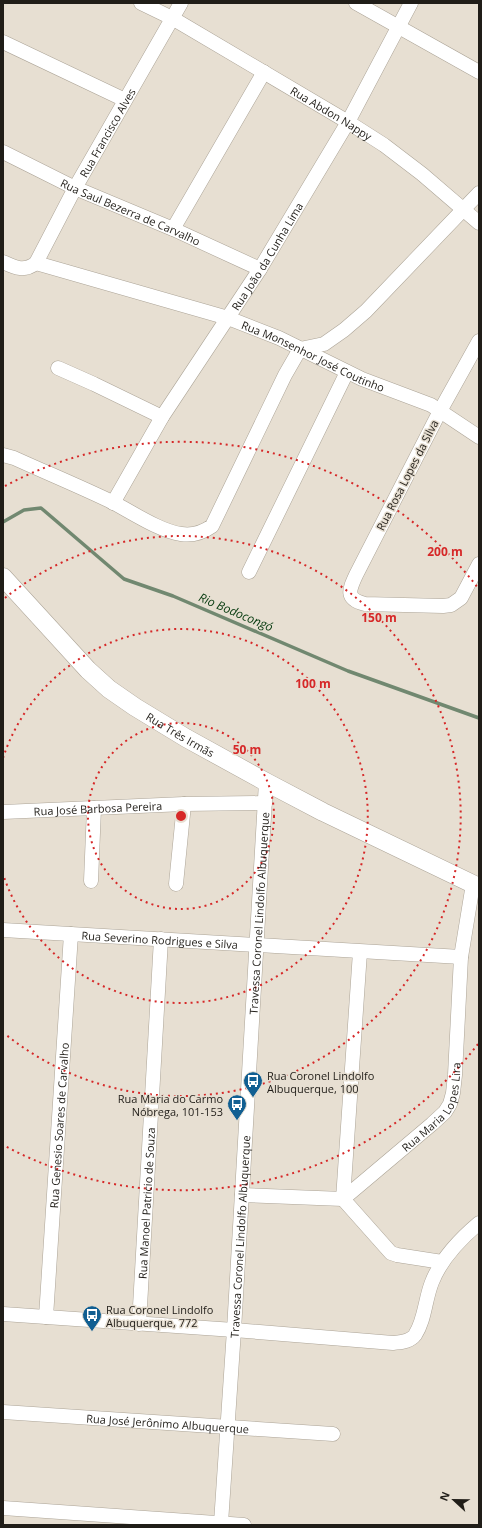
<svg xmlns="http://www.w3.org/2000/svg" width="482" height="1528" font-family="'Open Sans',sans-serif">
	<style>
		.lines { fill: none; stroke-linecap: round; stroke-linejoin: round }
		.stream { stroke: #718870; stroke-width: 3.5 }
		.minor-casing { stroke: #aca497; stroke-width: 15 }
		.tertiary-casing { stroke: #aca497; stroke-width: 19 }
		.minor { stroke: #fff; stroke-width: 14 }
		.tertiary { stroke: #fff; stroke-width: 18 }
		.ring { fill: none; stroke: #d62828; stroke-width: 2; stroke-dasharray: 2 4 }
		.labels { text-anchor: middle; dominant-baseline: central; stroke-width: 3; stroke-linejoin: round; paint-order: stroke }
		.street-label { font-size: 11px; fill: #201d18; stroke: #e7dfd2 }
		.poi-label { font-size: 11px; fill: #201d18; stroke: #e7dfd2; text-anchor: start }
		.water-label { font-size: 12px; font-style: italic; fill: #04390d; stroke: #e7dfd2 }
		.centre { fill: #d62828; stroke: #e7dfd2; stroke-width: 2 }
		.ring-label { font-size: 12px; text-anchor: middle; font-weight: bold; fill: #d62828; stroke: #e7dfd2; stroke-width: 3; stroke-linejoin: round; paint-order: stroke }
	</style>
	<rect width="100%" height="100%" fill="#e7dfd2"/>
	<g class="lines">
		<path class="stream" d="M3 522 24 510 41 508 124 579 173 596 348 671 479 718"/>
		<defs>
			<g id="minor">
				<path id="s1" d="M141 3 172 18 348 122 384 145 422 174 479 223"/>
				<path d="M356 3 479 72"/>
				<path d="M3 42 125 100"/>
				<path id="s2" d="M3 152 75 188 173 229 260 269"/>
				<path d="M173 229 264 72"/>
				<path id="s3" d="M3 262C16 268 24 272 36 263L75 188 181 3"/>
				<path id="s4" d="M36 263 228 318 279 338 362 379 431 405 479 437"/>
				<path d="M479 341 440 411 356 575C349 590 345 599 365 604L443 606 451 605 461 598 479 564"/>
				<path d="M58 368 94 384 162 417"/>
				<path d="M3 455 14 458C47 473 81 487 114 503 133 513 160 531 181 534 193 536 202 533 212 526L285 375 300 349 324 344 344 330 366 311 479 193"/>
				<path id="s5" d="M113 503 162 417 260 269 348 122 411 3"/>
				<path d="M249 572 347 372"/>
				<path id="s6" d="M3 812 184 804 265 803"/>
				<path d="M91 881 94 808"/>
				<path d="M176 884 184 804"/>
				<path id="s7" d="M3 930 461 957"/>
				<path d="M360 952 343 1199 391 1253 397 1255 442 1262"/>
				<path id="s8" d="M242 1195 343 1199 432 1124 445 1112 450 1104 453 1093 455 1075 461 957 473 884"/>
				<path d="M3 1314 234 1330 393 1343C400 1342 410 1342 415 1335 425 1320 425 1299 432 1282 441 1259 460 1239 479 1223"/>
				<path id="s9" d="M46 1317 71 934"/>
				<path id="s10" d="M139 1324 161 939"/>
				<path id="s11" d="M3 1412 333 1434"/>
				<path d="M3 1508 244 1525"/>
				<path id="s12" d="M221 1523 234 1330 266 782"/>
			</g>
			<g id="tertiary">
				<path id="s13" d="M3 577 88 670 109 689 135 707 186 738 266 782 323 812 479 887"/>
			</g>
		</defs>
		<use href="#minor" class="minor-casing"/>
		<use href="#tertiary" class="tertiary-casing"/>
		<use href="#minor" class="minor"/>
		<use href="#tertiary" class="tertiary"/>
	</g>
	<g class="ring">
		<circle cx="181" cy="816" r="93"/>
		<path d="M3 758A187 187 0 1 1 3 874"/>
		<path d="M5 598A280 280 0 1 1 5 1034"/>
		<path d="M478 1044A374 374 0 0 1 5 1146M5 486A374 374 0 0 1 478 588"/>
	</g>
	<defs>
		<symbol id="bus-pin" viewBox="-11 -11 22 30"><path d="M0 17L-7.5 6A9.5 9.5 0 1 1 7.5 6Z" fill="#115f92" stroke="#e7dfd2"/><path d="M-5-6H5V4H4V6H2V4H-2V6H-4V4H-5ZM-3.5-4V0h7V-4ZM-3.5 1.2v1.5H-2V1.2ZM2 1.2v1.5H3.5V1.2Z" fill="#fff"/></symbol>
	</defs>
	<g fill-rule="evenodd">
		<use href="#bus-pin" x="242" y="1070" width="22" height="30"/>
		<use href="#bus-pin" x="226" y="1093" width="22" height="30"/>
		<use href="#bus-pin" x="81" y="1304" width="22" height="30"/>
	</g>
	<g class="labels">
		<g class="street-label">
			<text stroke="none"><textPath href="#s1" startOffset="220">Rua Abdon Nappy</textPath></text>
			<text stroke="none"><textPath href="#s3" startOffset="184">Rua Francisco Alves</textPath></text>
			<text stroke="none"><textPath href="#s2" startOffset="141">Rua Saul Bezerra de Carvalho</textPath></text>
			<text stroke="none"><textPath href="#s5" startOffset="291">Rua João da Cunha Lima</textPath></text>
			<text stroke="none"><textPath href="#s4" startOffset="293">Rua Monsenhor José Coutinho</textPath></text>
			<text transform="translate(407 475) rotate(-63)">Rua Rosa Lopes da Silva</text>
			<text stroke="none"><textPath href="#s13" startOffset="239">Rua Três Irmãs</textPath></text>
			<text stroke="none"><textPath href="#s6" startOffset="95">Rua José Barbosa Pereira</textPath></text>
			<text stroke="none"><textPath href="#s12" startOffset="611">Travessa Coronel Lindolfo Albuquerque</textPath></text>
			<text stroke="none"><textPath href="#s7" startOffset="157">Rua Severino Rodrigues e Silva</textPath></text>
			<text stroke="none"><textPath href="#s8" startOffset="233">Rua Maria Lopes Lira</textPath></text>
			<text stroke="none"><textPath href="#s9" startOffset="192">Rua Genesio Soares de Carvalho</textPath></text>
			<text stroke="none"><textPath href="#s10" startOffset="121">Rua Manoel Patricio de Souza</textPath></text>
			<text stroke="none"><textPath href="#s12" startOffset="287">Travessa Coronel Lindolfo Albuquerque</textPath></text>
			<text stroke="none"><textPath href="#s11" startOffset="165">Rua José Jerônimo Albuquerque</textPath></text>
		</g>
		<g class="poi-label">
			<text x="267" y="1075">Rua Coronel Lindolfo<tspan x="267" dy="13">Albuquerque, 100</tspan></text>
			<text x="223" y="1098" text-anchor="end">Rua Maria do Carmo<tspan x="223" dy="13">Nóbrega, 101-153</tspan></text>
			<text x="106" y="1309">Rua Coronel Lindolfo<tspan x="106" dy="13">Albuquerque, 772</tspan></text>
		</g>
		<g class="water-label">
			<text transform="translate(236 612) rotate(23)">Rio Bodocongó</text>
		</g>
	</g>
	<circle cx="181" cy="816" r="6" class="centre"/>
	<g class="ring-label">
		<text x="445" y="556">200 m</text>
		<text x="379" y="622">150 m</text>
		<text x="313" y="688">100 m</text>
		<text x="247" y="754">50 m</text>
	</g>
	<rect width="482" height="1528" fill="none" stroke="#201d18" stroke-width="8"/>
	<g transform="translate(454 1500) rotate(292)" stroke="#e7dfd2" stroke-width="3" paint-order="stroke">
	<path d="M0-3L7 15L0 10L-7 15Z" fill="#201d18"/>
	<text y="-6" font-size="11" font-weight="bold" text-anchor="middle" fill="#201d18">N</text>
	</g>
</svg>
